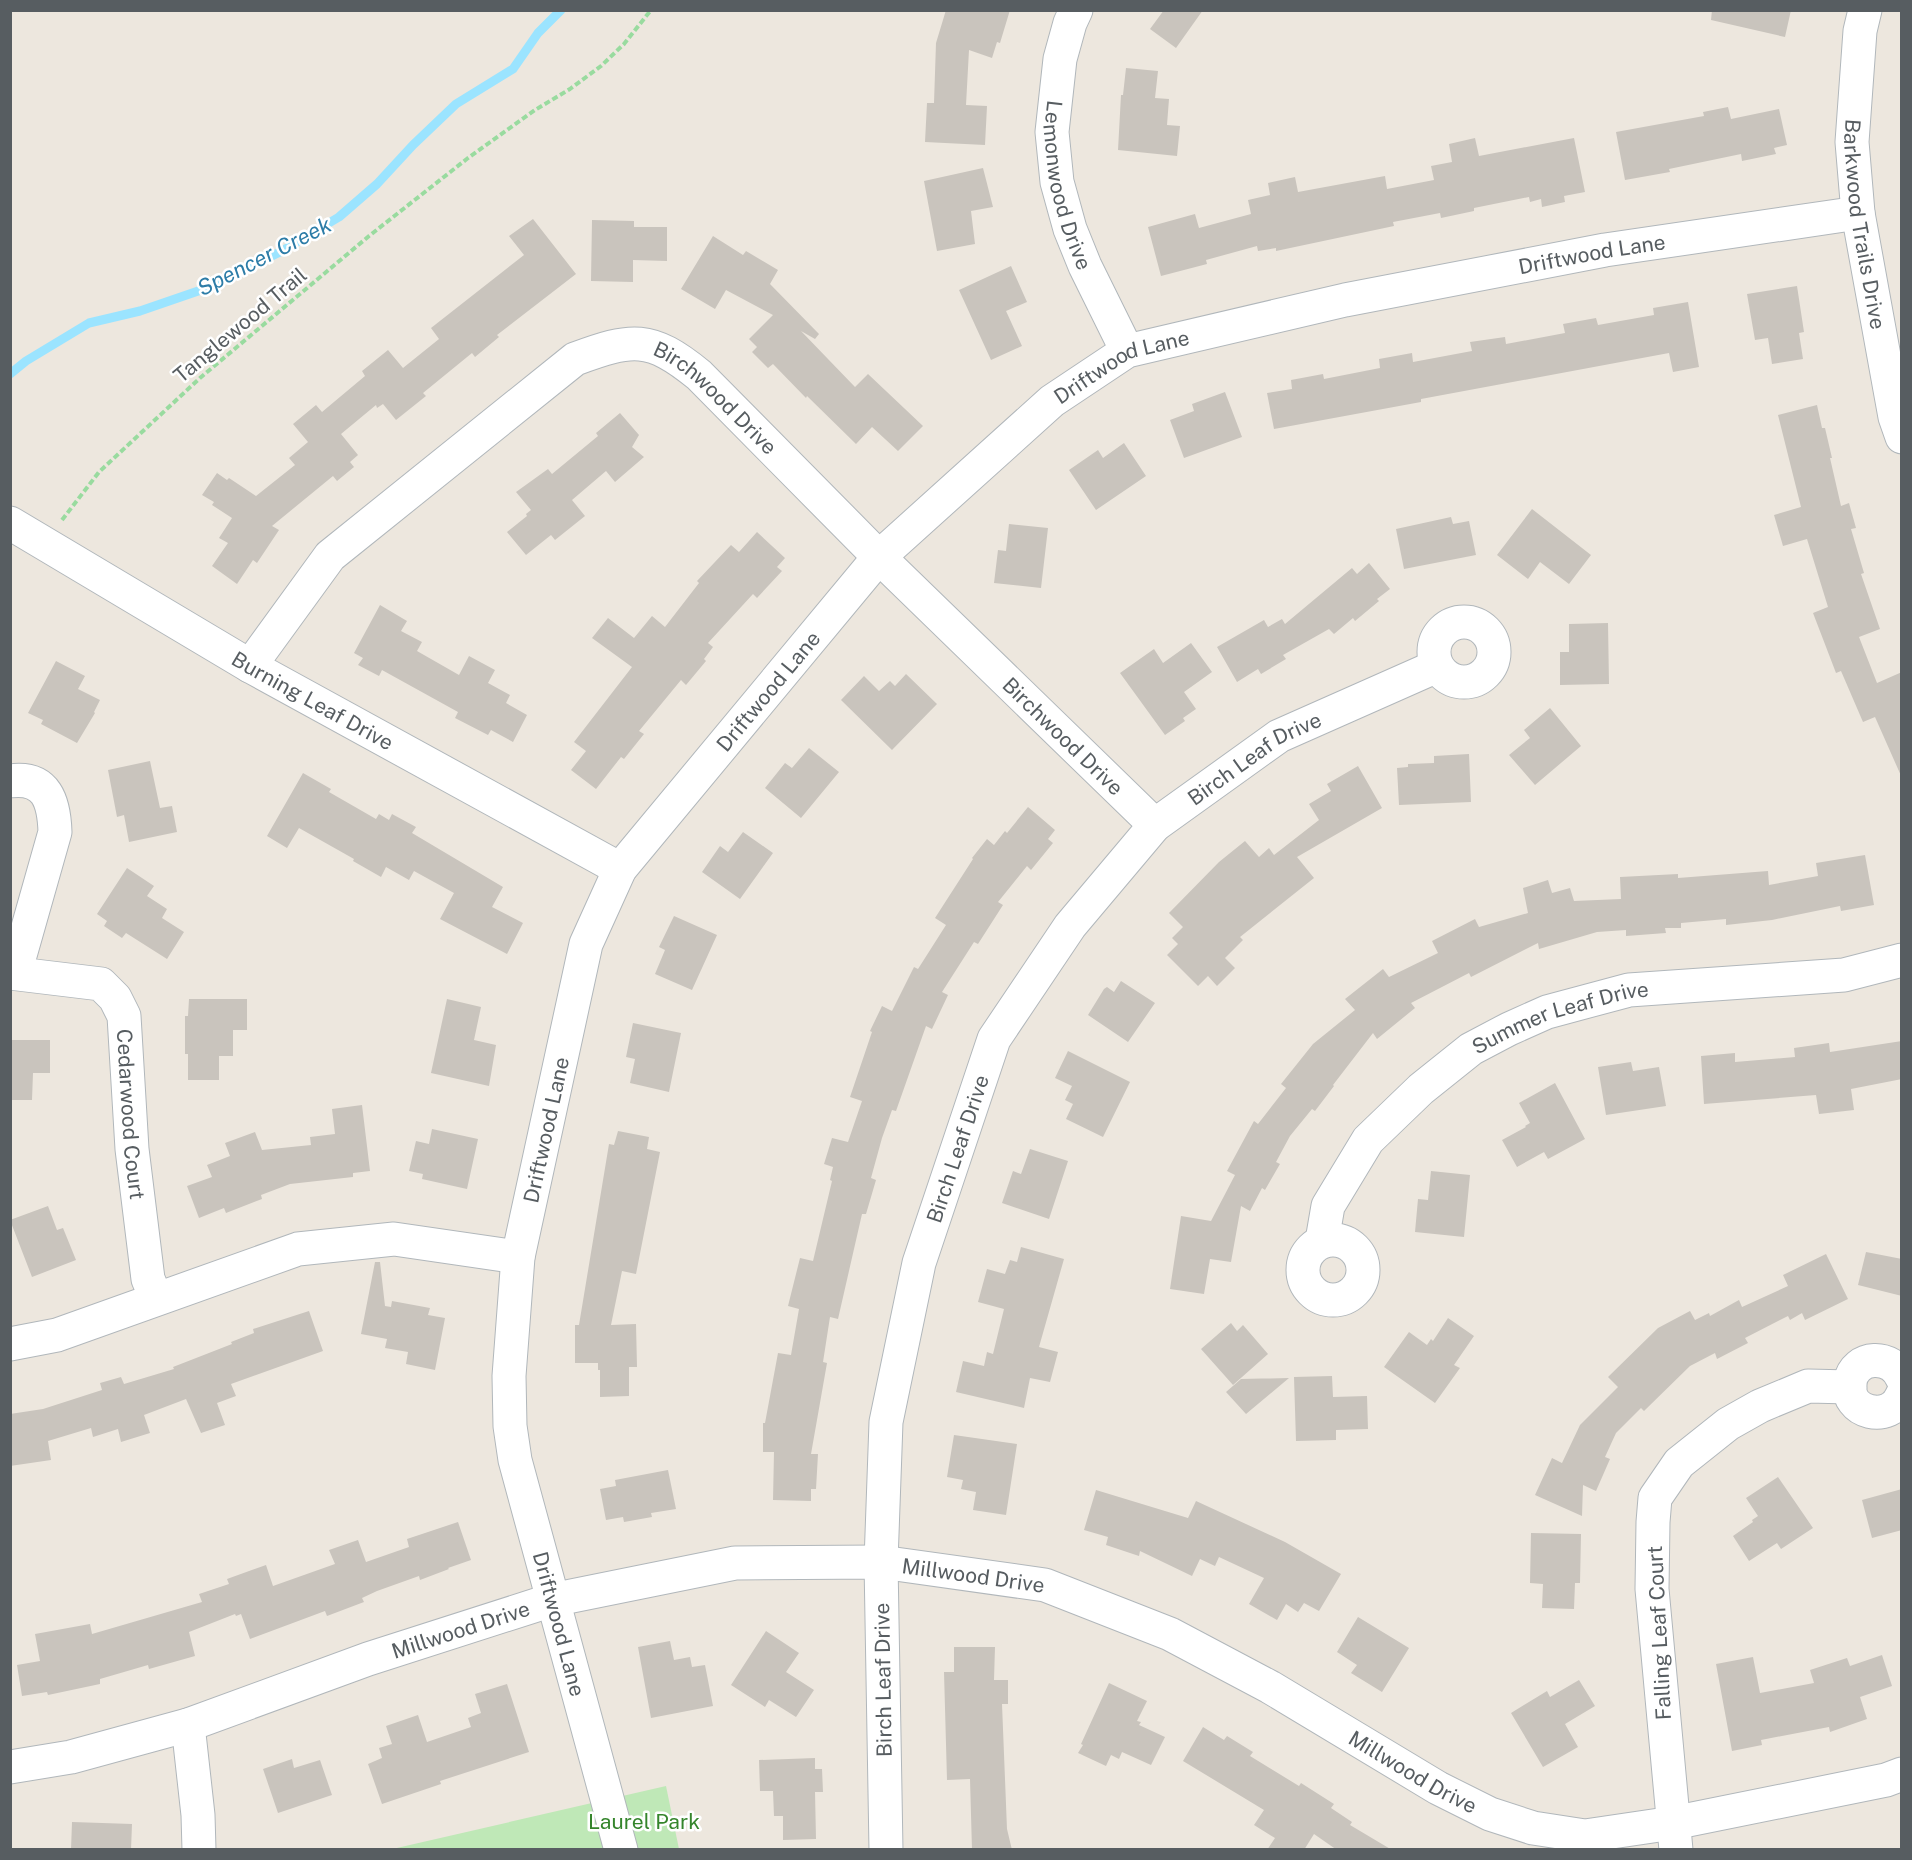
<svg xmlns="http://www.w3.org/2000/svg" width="1912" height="1860" font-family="'Public Sans',sans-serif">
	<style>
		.green { fill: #bfe8b7 }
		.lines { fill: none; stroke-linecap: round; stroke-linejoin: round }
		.stream { stroke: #9be4ff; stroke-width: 9 }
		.building { fill: #c9c4bd }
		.minor-casing { stroke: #b1b7bb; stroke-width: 35 }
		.path { stroke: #99db9f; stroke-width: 4; stroke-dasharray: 6 3; stroke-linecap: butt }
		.minor { stroke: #fff; stroke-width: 33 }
		.labels { text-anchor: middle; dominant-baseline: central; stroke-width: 5; stroke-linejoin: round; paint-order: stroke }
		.street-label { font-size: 21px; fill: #575d61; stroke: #fff }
		.park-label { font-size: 21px; fill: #35852c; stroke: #fff }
		.water-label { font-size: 22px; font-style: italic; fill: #2c7ca7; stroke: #fff }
	</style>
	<rect width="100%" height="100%" fill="#ede7de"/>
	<path class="green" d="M666 1786 679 1849 388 1850Z"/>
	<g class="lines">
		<path class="stream" d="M10 374 26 361 89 323 140 311 204 289 282 251 339 217 377 184 413 145 456 104 513 69 538 33 561 10"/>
	</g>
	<path class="building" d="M946 10H1010L1000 43 997 42 992 58 969 50 966 105 987 106 985 145 925 142 927 103H934L936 43Z
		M1164 10H1203L1176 48 1150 29Z
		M1712 10H1791L1785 37 1711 20Z
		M1126 68 1158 71 1155 98 1169 99 1167 125 1180 126 1177 156 1118 150 1121 95H1123Z
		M1728 107 1731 119 1779 109 1787 145 1774 148 1776 154 1742 161 1741 154 1669 169 1670 172 1625 180 1616 132 1704 116 1703 112Z
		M1475 138 1479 156 1574 138 1585 192 1564 196 1565 202 1542 207 1541 199 1530 202 1529 197 1474 208V211L1441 218 1440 213 1393 222 1394 226 1276 251V248L1258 251 1257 246 1206 260 1207 264 1161 276 1148 227 1195 214 1199 228 1251 214 1248 200 1270 195 1268 183 1295 177 1298 192 1385 176 1387 189 1434 180 1431 166 1452 162 1449 144Z
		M983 168 993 207 971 211 975 244 937 251 924 181Z
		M533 219 576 274 497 335 499 337 475 357 472 353 423 393 426 396 396 420 383 404 377 408 376 405 341 434 358 455 350 462 354 467 337 481 333 476 272 526 279 530 257 563 253 560 237 584 212 566 228 543 219 538 232 518 212 505 214 502 202 495 217 473 227 480 229 478 256 496 295 465 289 458 308 442 293 424 316 405 322 412 365 376 362 371 388 350 403 368 439 339 431 328 524 255 509 236Z
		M592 220 634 221V227H667V261L633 260V282L591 281Z
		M713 236 743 255 746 251 778 270 770 284 819 334 815 339 801 331 855 387 868 374 923 426 898 451 872 427 856 444 807 396 806 398 773 364 768 368 752 352 757 347 749 339 773 315 726 290 715 309 681 289Z
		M1011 266 1027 302 1006 311 1022 346 991 360 959 290Z
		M1797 286 1804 332 1799 333 1803 359 1772 364 1768 338 1755 340 1747 294Z
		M1688 302 1699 367 1673 372 1669 353 1421 399V402L1274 429 1267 393 1292 389 1291 380 1323 374 1324 379 1380 368 1379 359 1412 353 1413 362 1472 351 1470 342 1505 337 1506 344 1565 333 1563 324 1596 318 1598 325 1654 315 1653 308Z
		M1225 392 1242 437 1184 458 1170 420 1194 411 1192 404Z
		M1817 405 1822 428H1825L1832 458H1830L1841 506 1849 503 1856 528 1851 529 1864 573 1861 574 1880 629 1859 637 1877 683 1902 672V778L1875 717 1863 722 1841 671 1836 673 1813 613 1828 607 1807 539 1783 546 1774 515 1801 507 1778 415Z
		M620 413 639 435 632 447 644 457 615 482 606 471 572 500 585 516 555 540 551 535 526 555 507 532 527 516 526 514 531 510 516 492 548 469 552 474 598 436 596 433Z
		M1124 443 1146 476 1096 510 1069 470 1098 450 1103 458Z
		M1532 509 1591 555 1569 584 1540 562 1528 579 1497 555Z
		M1451 517 1453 524 1469 521 1476 555 1404 569 1396 529Z
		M1009 524 1048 528 1041 588 994 583 998 550 1006 551Z
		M757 532 785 558 777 567 782 571 757 598 753 594 708 643 713 647 704 659 706 661 686 685 681 680 639 731 644 734 624 759 621 757 596 789 571 770 586 751 574 742 632 667 592 638 608 618 634 638 652 616 665 627 699 583 697 581 731 545 739 552Z
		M1369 563 1390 589 1377 599 1379 601 1355 621 1353 618 1334 634 1329 629 1283 655 1286 659 1261 674 1258 669 1237 682 1217 647 1264 620 1268 627 1282 619 1285 624 1352 568 1357 574Z
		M380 605 407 621 401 631 422 642 417 651 459 675 469 656 495 670 488 683 510 695 506 703 527 715 513 742 491 730 488 735 455 718 458 712 382 670 379 676 358 665 363 658 354 653Z
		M1608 623 1609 684 1560 685V652H1569V624Z
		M1191 643 1212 672 1184 692 1196 709 1183 718 1185 721 1165 735 1120 673 1154 649 1163 663Z
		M56 661 85 676 78 689 100 700 94 712 95 713 77 743 41 724 43 720 28 713Z
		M906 674 937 704 892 750 841 700 864 676 879 691 890 681 895 686Z
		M1550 708 1581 746 1535 785 1509 755 1530 738 1524 730Z
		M809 748 839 772 801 818 765 788 785 763 792 768Z
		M1469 754 1471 802 1399 805 1397 768 1408 767V764L1434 763V756Z
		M150 761 160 808 172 806 177 832 129 842 124 815 117 817 108 770Z
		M1358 766 1382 808 1297 857 1314 878 1240 937 1243 940 1225 958 1235 968 1217 986 1208 976 1198 986 1167 955 1178 944 1172 938 1183 927 1169 913 1219 862 1245 841 1259 857 1269 848 1274 855 1319 820 1309 804 1331 791 1327 784Z
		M303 773 331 789 329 792 376 819 379 814 389 820 392 814 416 827 412 833 503 887 492 907 523 923 507 954 440 919 454 893 414 871 409 880 386 867 381 877 353 861 354 859 299 828 287 848 267 836Z
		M1028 807 1055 830 1048 839 1053 843 1031 870 1027 866 998 902 1003 905 978 944 974 942 942 992 948 995 932 1029 926 1026 896 1111 892 1110 882 1138 871 1178 876 1180 866 1214H862L838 1319 830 1317 823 1362 827 1363 811 1454H818L816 1489H811V1501L773 1500 774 1452H763V1423H765L778 1353 791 1355 799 1309 788 1306 800 1258 813 1261 832 1181 830 1180 833 1167 824 1164 832 1138 848 1142 862 1101 850 1097 872 1032 870 1031 882 1006 892 1011 914 967 918 969 946 925 935 918 973 859 972 858 987 839 994 845 1005 831 1007 833Z
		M743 832 773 853 740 899 702 872 720 846 728 852Z
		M1865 855 1874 905 1841 911 1840 906 1772 920 1726 925V919L1681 923V928H1665L1666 933 1626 936V930L1597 932 1539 949 1538 943 1471 977 1469 973 1411 1003 1415 1008 1377 1039 1373 1033 1333 1085 1334 1086 1315 1111 1312 1109 1290 1136 1276 1162 1280 1164 1265 1190 1262 1188 1250 1211 1241 1206 1231 1262 1210 1259 1204 1294 1170 1289 1181 1216 1211 1221 1235 1175 1227 1171 1254 1121 1258 1124 1286 1088 1281 1084 1313 1044 1355 1010 1345 999 1383 969 1389 977 1438 953 1432 941 1475 919 1479 927 1528 913 1523 888 1548 880 1552 893 1570 888 1574 901 1621 899 1620 877 1678 874V878L1768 871 1769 885 1818 876 1816 863Z
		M127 868 154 886 147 896 167 909 162 918 184 932 167 959 126 933 122 938 104 926 107 921 97 914Z
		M674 916 717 935 692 990 655 974 665 950 659 947Z
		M1121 981 1155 1003 1128 1042 1088 1015 1104 989 1107 987 1114 992Z
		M189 999H247V1030H233V1056H219V1080H188V1054H185V1016H188Z
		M447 999 481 1007 474 1040 496 1045 489 1086 431 1073Z
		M633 1023 681 1033 669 1092 630 1083 635 1059 626 1057Z
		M10 1040H50V1073H33L32 1100H10Z
		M1902 1041V1079L1851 1089 1854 1110 1819 1114 1816 1095 1704 1104 1701 1056 1735 1053V1062L1795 1057 1794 1048 1829 1043 1830 1052Z
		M1068 1051 1130 1082 1103 1137 1066 1119 1073 1104 1065 1100 1072 1086 1055 1078Z
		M1631 1062 1633 1071 1659 1067 1666 1106 1606 1115 1598 1067Z
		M1555 1083 1585 1139 1548 1159 1544 1152 1517 1167 1502 1140 1526 1127 1525 1126 1530 1123 1519 1103Z
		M362 1105 370 1171 353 1173V1177L290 1184 261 1195 262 1199 226 1213 224 1208 199 1218 187 1186 212 1177 207 1165 230 1156 225 1143 255 1132 262 1150 311 1145 310 1137 335 1134 332 1109Z
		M432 1129 478 1139 467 1189 422 1179 423 1174 409 1171 416 1141 429 1144Z
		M618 1131 649 1137 647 1149 660 1152 636 1274 622 1271 611 1325 636 1324 637 1367H629V1396L600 1397V1370H598V1363H575V1325H579L609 1144 614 1145Z
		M1030 1149 1068 1161 1049 1219 1002 1203 1013 1171 1021 1174Z
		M1431 1171 1470 1175 1464 1237 1415 1232 1418 1199 1428 1200Z
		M48 1206 57 1230 63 1228 76 1260 32 1277 10 1220Z
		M1021 1247 1064 1259 1039 1347 1058 1352 1050 1382 1030 1378 1024 1408 956 1392 963 1361 984 1366 987 1352 993 1354 1004 1309 978 1302 987 1269 1005 1274 1010 1260 1017 1262Z
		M1866 1252 1902 1259V1296L1858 1285Z
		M1826 1254 1848 1299 1805 1320 1802 1313 1790 1320 1788 1316 1745 1338 1748 1343 1717 1359 1715 1353 1690 1366 1644 1411 1641 1408 1616 1433 1605 1457 1610 1459 1596 1491 1583 1485 1582 1516 1535 1495 1552 1458 1562 1463 1580 1425 1618 1387 1608 1377 1658 1328 1690 1311 1695 1320 1709 1313 1710 1316 1739 1300 1742 1307 1788 1286 1783 1275Z
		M375 1262H380L385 1306 391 1307 392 1301 430 1308 428 1315 445 1318 435 1370 406 1364 408 1352 385 1348 387 1339 361 1334Z
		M309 1311 323 1351 231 1384 236 1396 217 1403 225 1425 201 1433 186 1399 144 1415 150 1433 121 1442 118 1429 93 1437 91 1428 48 1441 51 1460 10 1466V1414L43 1409 102 1390 100 1383 121 1377 124 1384 174 1369 173 1367 232 1344 231 1342 254 1333 253 1329Z
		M1448 1318 1474 1336 1454 1365 1460 1368 1435 1403 1384 1367 1409 1332 1427 1345 1431 1339 1433 1341Z
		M1231 1323 1237 1331 1243 1325 1268 1354 1233 1385 1201 1349Z
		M1332 1376 1333 1397 1367 1396 1368 1429 1336 1430V1440L1296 1441 1294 1377Z
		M1289 1378 1246 1414 1226 1392 1241 1379Z
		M954 1435 1017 1444 1006 1515 973 1510 976 1492 961 1489 963 1480 947 1477Z
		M668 1470 676 1509 651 1513 652 1517 624 1522 623 1517 606 1520 600 1489 616 1486 615 1480Z
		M1778 1477 1813 1528 1781 1549 1777 1543 1749 1561 1733 1536 1753 1522 1752 1520 1758 1516 1746 1498Z
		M1902 1489V1530L1872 1538 1862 1500Z
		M1096 1490 1188 1518 1196 1501 1285 1542 1341 1574 1319 1611 1304 1603 1298 1612 1286 1604 1277 1620 1249 1604 1264 1578 1219 1557 1215 1566 1200 1559 1192 1576 1140 1551 1139 1556 1106 1545 1108 1537 1084 1530Z
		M458 1522 471 1560 448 1568 449 1569 420 1580 419 1576 377 1591 362 1598 364 1602 327 1616 325 1611 250 1639 241 1614 236 1616 235 1614 189 1632 195 1656 149 1669 148 1665 100 1679V1684L48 1695 47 1692 22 1696 17 1665 40 1661 35 1634 90 1624 92 1634 202 1602 199 1594 229 1584 227 1579 266 1565 273 1586 335 1564 329 1550 358 1540 366 1562 409 1547 407 1539Z
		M1531 1533 1581 1534 1580 1583H1575L1574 1609 1542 1608 1543 1584 1530 1583Z
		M1358 1617 1409 1648 1382 1692 1351 1673 1357 1665 1337 1652Z
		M766 1631 799 1653 786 1672 814 1690 796 1717 769 1700 765 1707 731 1685Z
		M670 1641 674 1660 690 1657 692 1667 705 1665 713 1706 651 1718 638 1647Z
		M954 1647H995L994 1680H1008V1704H1002L1007 1829 1012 1850H972L970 1779 947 1780 944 1672H954Z
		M1882 1655 1892 1686 1860 1697 1867 1719 1830 1732 1829 1727 1761 1740 1762 1745 1732 1751 1716 1664 1753 1657 1760 1693 1814 1683 1810 1670 1847 1658 1850 1666Z
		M1579 1680 1595 1706 1565 1724 1578 1747 1543 1767 1511 1713 1547 1691 1550 1697Z
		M1109 1683 1147 1701 1137 1721 1141 1722 1139 1725 1165 1737 1151 1765 1122 1752 1119 1759 1111 1755 1106 1766 1078 1753 1083 1745 1081 1744Z
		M507 1684 529 1752 440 1781 441 1784 382 1804 368 1764 382 1758 379 1748 392 1744 386 1726 418 1715 427 1742 471 1727 468 1718 481 1713 475 1694Z
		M1203 1727 1224 1740 1227 1736 1253 1752 1250 1756 1299 1786 1301 1783 1334 1804 1331 1808 1352 1822 1350 1825 1392 1850H1337L1314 1834 1304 1850H1267L1275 1838 1254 1825 1264 1810 1183 1761Z
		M815 1758V1769H822L823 1792H815L816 1839 783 1840V1816H774L773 1791H760L759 1760Z
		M292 1759 294 1768 320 1760 332 1795 278 1813 263 1769Z
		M72 1822 132 1824 131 1850H71Z"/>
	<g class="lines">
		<defs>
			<g id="minor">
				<path id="s1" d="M1076 10 1070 23 1060 59 1052 132 1057 182 1070 229 1085 266 1127 351"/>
				<path id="s2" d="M1865 10 1860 31 1852 142 1858 213 1895 417 1902 437"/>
				<path id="s3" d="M10 523 250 666 620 869"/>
				<circle cx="1464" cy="652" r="30"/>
				<path id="s4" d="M250 666 330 556 575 359C632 338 650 335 699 375L879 557 1155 825"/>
				<path d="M10 781C47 776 54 802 55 832L15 973"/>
				<path id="s5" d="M10 973 101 984 115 998 124 1016 132 1149 148 1279 156 1298"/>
				<circle cx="1333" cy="1270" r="30"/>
				<path id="s6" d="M1322 1241 1328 1206 1368 1140 1421 1089 1471 1049 1509 1029 1547 1012 1629 990 1844 975 1902 960"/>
				<path d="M10 1344 57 1335 298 1249 394 1239 518 1257"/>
				<path d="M1902 1378C1892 1354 1855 1354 1850 1382 1844 1414 1891 1424 1902 1395"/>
				<path d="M188 1725 198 1815 199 1850"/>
				<path id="s7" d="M10 1767 71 1757 188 1725 368 1659 552 1600 735 1563 881 1562 1045 1585 1170 1634 1270 1687 1438 1788 1490 1814 1533 1828 1585 1836 1673 1823 1886 1780 1902 1774"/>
				<path id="s8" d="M621 1850 515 1460 510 1426 509 1376 518 1257 586 944 620 869 879 557 1052 401 1127 351 1345 300 1605 250 1858 213"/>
				<path id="s9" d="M886 1850 881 1562 886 1422 919 1263 994 1039 1070 926 1155 825 1279 736 1437 666"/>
				<path d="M1676 1850 1652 1589 1653 1522 1655 1498 1679 1463 1728 1424 1760 1406 1808 1386 1850 1387"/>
			</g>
		</defs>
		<use href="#minor" class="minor-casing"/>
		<path class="path" d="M62 520 99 472 200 378 369 236 468 158 535 110 570 89 601 66 624 44 651 10"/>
		<use href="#minor" class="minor"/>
	</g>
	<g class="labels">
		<g class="street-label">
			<text stroke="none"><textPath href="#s1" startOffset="180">Lemonwood Drive</textPath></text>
			<text stroke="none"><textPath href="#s2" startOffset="216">Barkwood Trails Drive</textPath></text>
			<text stroke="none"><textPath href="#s8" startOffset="2214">Driftwood Lane</textPath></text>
			<text transform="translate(240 325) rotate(-40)">Tanglewood Trail</text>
			<text stroke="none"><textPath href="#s8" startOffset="1728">Driftwood Lane</textPath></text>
			<text stroke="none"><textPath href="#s4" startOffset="612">Birchwood Drive</textPath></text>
			<text stroke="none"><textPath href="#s8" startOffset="1242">Driftwood Lane</textPath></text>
			<text stroke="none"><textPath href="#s3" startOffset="351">Burning Leaf Drive</textPath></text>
			<text stroke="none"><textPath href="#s4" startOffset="1098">Birchwood Drive</textPath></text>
			<text stroke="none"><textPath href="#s9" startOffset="1215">Birch Leaf Drive</textPath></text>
			<text stroke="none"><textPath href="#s6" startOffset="346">Summer Leaf Drive</textPath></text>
			<text stroke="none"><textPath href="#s5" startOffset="230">Cedarwood Court</textPath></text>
			<text stroke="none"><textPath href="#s8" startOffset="738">Driftwood Lane</textPath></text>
			<text stroke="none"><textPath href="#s9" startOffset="711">Birch Leaf Drive</textPath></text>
			<text stroke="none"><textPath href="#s7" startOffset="994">Millwood Drive</textPath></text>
			<text transform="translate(559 1624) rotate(75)">Driftwood Lane</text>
			<text stroke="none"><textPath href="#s7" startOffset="472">Millwood Drive</textPath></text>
			<text transform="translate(1659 1633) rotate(-93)">Falling Leaf Court</text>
			<text transform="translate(883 1680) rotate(-91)">Birch Leaf Drive</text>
			<text stroke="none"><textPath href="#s7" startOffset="1480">Millwood Drive</textPath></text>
		</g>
		<g class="park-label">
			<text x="644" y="1821">Laurel Park</text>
		</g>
		<g class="water-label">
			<text transform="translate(264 256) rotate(-27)">Spencer Creek</text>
		</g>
	</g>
	<rect width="1912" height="1860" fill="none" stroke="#575d61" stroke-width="24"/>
</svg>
